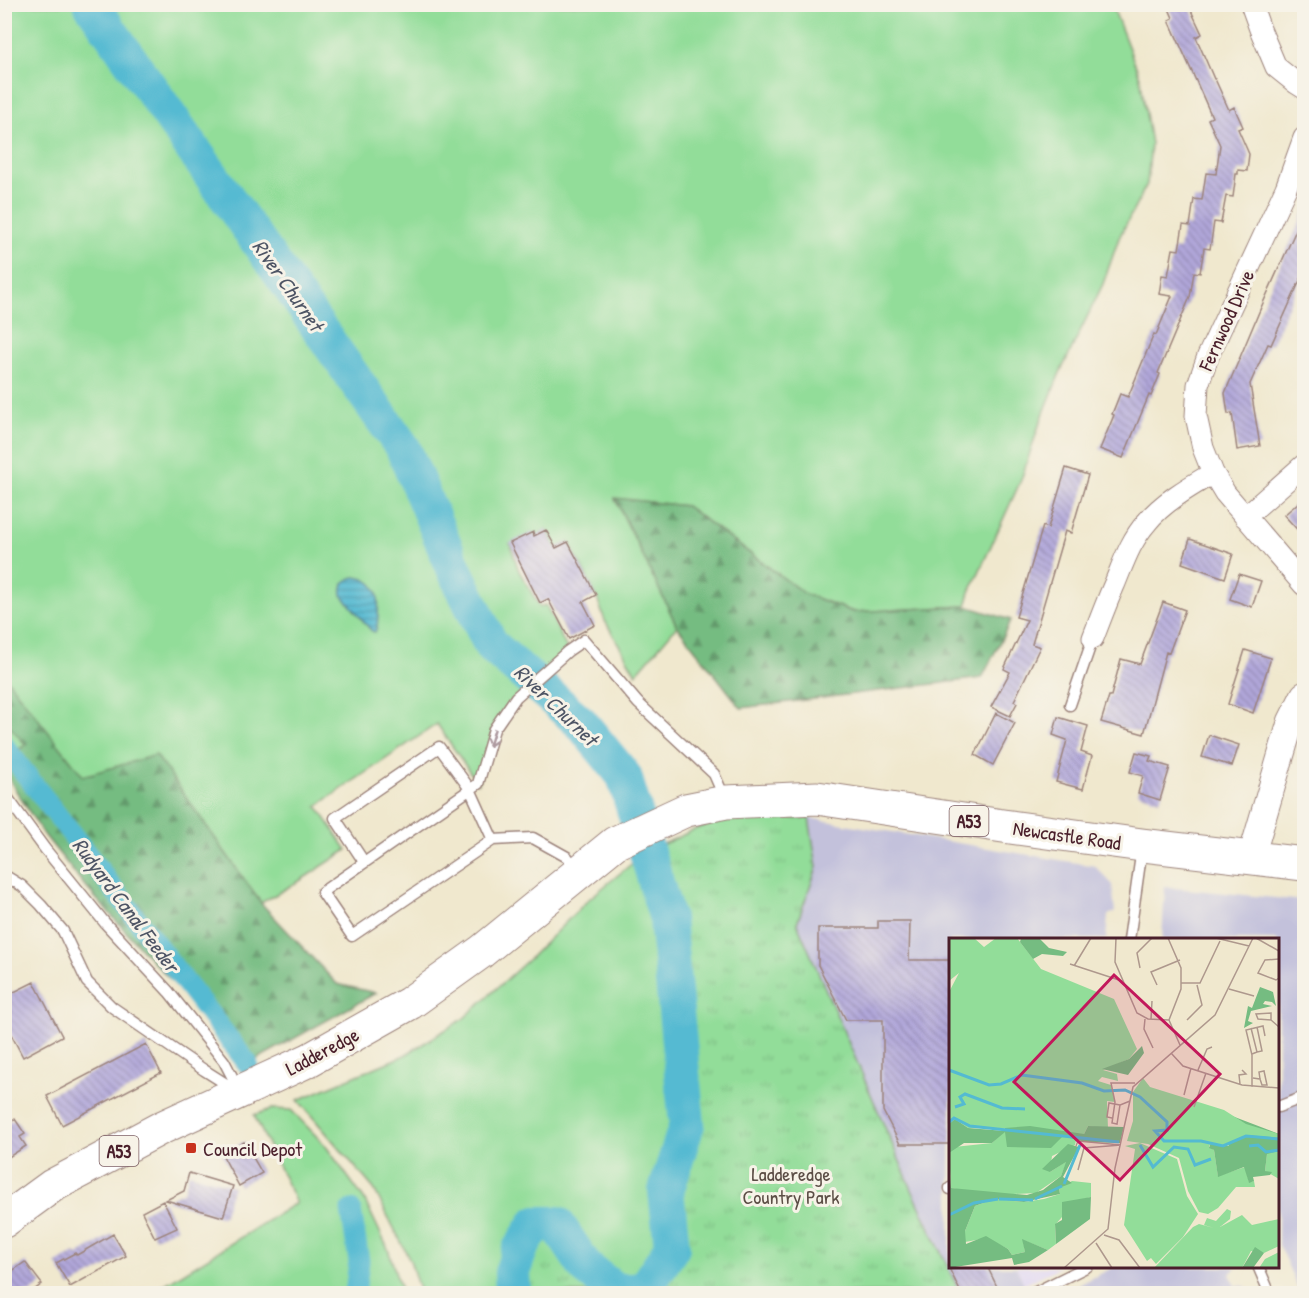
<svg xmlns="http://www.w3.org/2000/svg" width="1309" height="1298" font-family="'Patrick Hand',sans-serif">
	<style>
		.built { fill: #dfd5f5 }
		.industrial { fill: #c3c1db }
		.green { fill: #92dd99; stroke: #6e7e62; stroke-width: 1.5 }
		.forest { fill: url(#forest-firs); stroke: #606e56; stroke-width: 1.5 }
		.park { fill: url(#park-tufts); stroke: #6e7e62; stroke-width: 1.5 }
		.water { fill: url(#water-rules); stroke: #4f6c7e; stroke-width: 1.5 }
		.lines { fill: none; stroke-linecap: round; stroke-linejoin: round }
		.canal { stroke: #54bad2; stroke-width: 21 }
		.river { stroke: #54bad2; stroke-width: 36 }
		.building { fill: url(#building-back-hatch) }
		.service-casing { stroke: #9d847c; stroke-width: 13 }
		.minor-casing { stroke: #9d847c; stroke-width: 23 }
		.tertiary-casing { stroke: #9d847c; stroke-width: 28 }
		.trunk-casing { stroke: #9d847c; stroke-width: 35 }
		.service { stroke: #fff; stroke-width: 10 }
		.minor { stroke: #fff; stroke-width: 21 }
		.tertiary { stroke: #fff; stroke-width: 26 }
		.trunk { stroke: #fff; stroke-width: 33 }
		.oneway { stroke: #ae9aa0 }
		.poi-dot { fill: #c8321e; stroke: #f7f3e8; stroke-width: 2 }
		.labels { text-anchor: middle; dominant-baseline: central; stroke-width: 6; stroke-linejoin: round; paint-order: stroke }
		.shield { fill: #f7f3e8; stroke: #7e5f64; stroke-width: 1.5 }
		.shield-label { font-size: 18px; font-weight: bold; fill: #4a1f2b }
		.street-label { font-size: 20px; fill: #4a1f2b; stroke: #f7f3e8 }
		.poi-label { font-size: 20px; fill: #4a1f2b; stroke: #f7f3e8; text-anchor: start }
		.park-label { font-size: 20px; fill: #5c4e46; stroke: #f7f3e8 }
		.water-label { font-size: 21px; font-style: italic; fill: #4e5565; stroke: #f7f3e8 }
		.inset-river { fill: none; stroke: #54bad2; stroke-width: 3 }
		.inset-road { fill: none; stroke: #ae988d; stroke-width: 1.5 }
		.view { fill: #c2185b; fill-opacity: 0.15; stroke: #c2185b; stroke-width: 3 }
		.inset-edge { fill: none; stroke: #4a1f2b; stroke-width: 3 }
	</style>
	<defs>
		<pattern id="forest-firs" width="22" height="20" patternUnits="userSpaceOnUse" patternTransform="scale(1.5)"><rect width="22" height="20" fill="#75bc81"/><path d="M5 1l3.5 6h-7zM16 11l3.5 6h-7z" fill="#62986a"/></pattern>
		<pattern id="park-tufts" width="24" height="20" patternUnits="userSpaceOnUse" patternTransform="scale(1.5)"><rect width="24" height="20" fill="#92dd99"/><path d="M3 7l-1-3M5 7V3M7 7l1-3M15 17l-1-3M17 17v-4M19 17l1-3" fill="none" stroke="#7fbd84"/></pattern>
		<pattern id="water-rules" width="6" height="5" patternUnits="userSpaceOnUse" patternTransform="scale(1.5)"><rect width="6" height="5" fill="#54bad2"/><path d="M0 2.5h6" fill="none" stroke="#4897ab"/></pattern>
		<pattern id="building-back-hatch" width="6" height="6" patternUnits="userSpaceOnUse" patternTransform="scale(1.5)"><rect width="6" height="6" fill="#b1a7da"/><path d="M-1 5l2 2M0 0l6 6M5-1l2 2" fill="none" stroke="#9287b1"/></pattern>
	</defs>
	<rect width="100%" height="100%" fill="#f7f3e8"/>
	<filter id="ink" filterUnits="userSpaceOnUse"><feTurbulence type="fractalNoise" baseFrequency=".0167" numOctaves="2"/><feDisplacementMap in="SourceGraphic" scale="12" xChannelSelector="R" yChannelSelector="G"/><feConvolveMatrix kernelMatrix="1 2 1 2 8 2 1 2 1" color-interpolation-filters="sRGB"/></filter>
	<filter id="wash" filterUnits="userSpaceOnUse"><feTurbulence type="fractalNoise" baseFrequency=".008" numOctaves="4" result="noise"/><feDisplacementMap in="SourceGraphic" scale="24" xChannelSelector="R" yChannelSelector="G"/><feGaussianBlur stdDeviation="1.35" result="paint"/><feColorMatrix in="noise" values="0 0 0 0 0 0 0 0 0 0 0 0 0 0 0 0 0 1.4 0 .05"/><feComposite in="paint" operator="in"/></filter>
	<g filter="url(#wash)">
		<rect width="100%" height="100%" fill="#f0e8ce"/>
		<path class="built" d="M1016 1267H1060L1024 1284Z"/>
		<path class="industrial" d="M809 818 1095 866 1112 884 1115 912 1108 915 1106 939 950 940V1266L1016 1267 1024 1284 1001 1293H960L913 1192 797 923 817 867Z
			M1165 887 1304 901V1293H1300L1278 1243V940H1162Z
			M1114 1267H1236L1230 1274 1235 1286H1245L1249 1293H1063Z"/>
		<path class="green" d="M5 5H1112L1140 77 1151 144 1147 184 1119 238 1103 284 1059 375 1038 428 1021 480 970 592 966 606 854 612 805 594 686 506 615 499 677 626 636 674 605 621 596 595 569 542 556 548 547 530 534 536 533 533 510 544 519 571 540 607 546 605 568 651 547 669 494 729 478 784 437 724 317 806 347 850 301 880 261 903 156 755 61 783 27 745 5 757Z
			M659 846 679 917 685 1000 886 1293H420L410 1260 374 1189 298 1100 405 1055 463 1019 529 959 589 899 635 861Z
			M272 1109 291 1110 325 1145 364 1199 388 1249 402 1293H151L296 1203 254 1115Z"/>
		<path class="forest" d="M615 498 686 506 805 594 853 612 966 606 1011 620 982 678 741 708 677 626Z
			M5 673 6 678 83 776 156 755 261 903 337 984 376 993 243 1067 196 1006 145 953 85 886 42 832 5 773V757L26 745 5 721Z"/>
		<path class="park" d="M731 818H809L817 867 797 923 913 1192 960 1293 654 1294 682 1248 675 1189 696 1125 679 917 659 846 696 829Z
			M539 1232H554L580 1275 605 1293H523L520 1273 526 1252Z"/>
		<path class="water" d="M355 577C384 580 379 606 377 627L375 632 372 631 369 628 342 595C340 584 345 580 355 577Z"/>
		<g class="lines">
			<path class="canal" d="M4 746 248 1064
				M351 1210 359 1261 355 1294"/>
			<path class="river" d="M91 4 403 448 456 573 491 645 581 723 624 776 667 919 687 1124 666 1191 672 1247 643 1291H616L586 1268 557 1224H536L520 1249 512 1273 513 1294"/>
		</g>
		<g id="blocks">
			<path class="building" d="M1167 4H1188L1202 34 1196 37 1214 79H1215L1229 110 1234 107 1243 127 1238 129 1249 154 1247 171 1238 170V174H1236L1233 197 1226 196 1221 223 1214 222 1210 249 1204 248 1200 273 1194 272 1190 297 1158 373 1160 374 1151 396 1149 395 1123 458 1100 449 1114 415 1112 414 1120 394 1128 397 1154 334 1156 335 1172 296 1159 294 1162 275 1168 276 1173 249 1179 250 1183 225 1190 226 1194 199 1202 200 1206 173 1216 174 1220 145 1208 119 1212 117 1169 20 1173 18Z
				M1305 210V269L1271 345 1268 344 1250 384 1260 446 1237 450 1232 413 1228 414 1225 393 1259 312Z
				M1066 468 1088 475 1071 533 1065 531 1032 644 1040 647 1014 701 1017 703 1010 716 991 707 1010 672 1004 669 1027 620 1016 617 1043 526 1048 528Z
				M1305 497V538L1284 515Z
				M546 530 556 548 568 542 596 595 583 602 595 625 569 639 548 599 540 603 510 543 533 532 534 536Z
				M1190 539 1233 554 1225 578 1182 563Z
				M1239 574 1261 581 1252 607 1230 599Z
				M1163 602 1185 610 1169 653 1166 652 1144 734 1101 722 1109 696H1111L1121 659 1140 664Z
				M1245 650 1271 658 1253 713 1228 704Z
				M996 713 1015 723 993 765 975 755Z
				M1058 717 1088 726 1081 752 1092 756 1083 789 1056 782 1067 740 1053 735Z
				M1209 735 1239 745 1232 766 1202 757Z
				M1136 752 1151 756 1149 761 1170 767 1160 800 1138 793 1143 776 1130 772Z
				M878 921H910L909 960H951V1144H900L883 1111V1020H846L818 965V928H878Z
				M34 982 62 1036 23 1057 4 1021V997Z
				M146 1044 161 1073 62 1125 47 1096Z
				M4 1112 11 1122 15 1119 25 1134 20 1137 26 1146 4 1160Z
				M244 1142 262 1173 239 1186 222 1154Z
				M189 1173 233 1186 223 1217 166 1200 184 1191Z
				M163 1201 177 1228 155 1238 142 1212Z
				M113 1234 126 1256 70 1287 56 1263 75 1253 77 1255Z
				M25 1262 42 1284 30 1293H4V1277Z
				M948 1266H987L1000 1293H961Z"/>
		</g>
	</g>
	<g filter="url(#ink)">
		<use href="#blocks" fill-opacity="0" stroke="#9d847c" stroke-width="1.5"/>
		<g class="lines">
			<defs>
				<path id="service" d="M1070 705 1093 638
					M4 793 45 849 105 923 169 992 224 1061 238 1088
					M364 862 335 818 439 747 470 789 493 840
					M577 869 567 857 533 838 493 840 352 936 322 892 478 784 494 729 516 697 568 651 584 640 638 703 714 774 725 799
					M4 875 22 886 41 905 63 931 87 982 112 1007 204 1070 234 1089
					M1129 940 1142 848
					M1278 1107 1304 1097
					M950 1189V1188
					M1258 1266 1270 1294
					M1032 1294 1088 1266"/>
				<path id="minor" d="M1251 4 1260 29 1276 67 1296 83 1304 88
					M1304 138 1286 188 1208 356 1198 385 1196 416 1203 448 1213 473 1225 493 1304 585
					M1245 517 1304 465
					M1093 638C1100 620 1107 601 1115 583 1124 561 1131 540 1147 522 1163 502 1191 486 1213 473"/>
				<path id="tertiary" d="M1251 858 1291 721 1304 695"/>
				<path id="trunk" d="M4 1221 52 1186 161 1128 309 1060 410 1003 481 952 615 843 686 810 726 802 817 798 1003 826 1142 845 1304 864"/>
			</defs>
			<use href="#service" class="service-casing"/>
			<use href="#minor" class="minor-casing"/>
			<use href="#tertiary" class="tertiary-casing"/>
			<use href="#trunk" class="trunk-casing"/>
			<use href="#service" class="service"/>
			<use href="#minor" class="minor"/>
			<use href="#tertiary" class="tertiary"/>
			<use href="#trunk" class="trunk"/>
		</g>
		<defs><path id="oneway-shaft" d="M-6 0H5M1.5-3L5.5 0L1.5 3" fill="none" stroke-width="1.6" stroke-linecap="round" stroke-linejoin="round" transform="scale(1.5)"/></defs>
		<use class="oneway" href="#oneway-shaft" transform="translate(492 738) rotate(107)"/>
	</g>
	<rect class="poi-dot" x="185" y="1142" width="12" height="12" rx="3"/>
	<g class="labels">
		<g class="shield">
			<rect x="949.5" y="806" width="39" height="30" rx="4.5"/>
			<rect x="99.5" y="1136" width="39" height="30" rx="4.5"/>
		</g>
		<g class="shield-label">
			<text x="969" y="821">A53</text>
			<text x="119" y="1151">A53</text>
		</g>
		<g class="street-label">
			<text transform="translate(1226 320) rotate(-66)">Fernwood Drive</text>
			<text transform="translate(1067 835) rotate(8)">Newcastle Road</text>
			<text transform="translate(322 1051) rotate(-28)">Ladderedge</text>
		</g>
		<g class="poi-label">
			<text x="203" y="1148">Council Depot</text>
		</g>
		<g class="park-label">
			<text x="791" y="1173">Ladderedge<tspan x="791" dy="23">Country Park</tspan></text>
		</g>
		<g class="water-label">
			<text transform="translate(288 285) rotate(55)">River Churnet</text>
			<text transform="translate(556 705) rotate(44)">River Churnet</text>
			<text transform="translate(126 905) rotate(53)">Rudyard Canal Feeder</text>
		</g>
	</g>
	<g transform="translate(949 938)">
		<rect width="330" height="330" fill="#f0e8ce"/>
		<path d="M0 0H25L35 9 47 0H68L92 31 165 61 188 111 180 121 154 132 168 136 169 143 153 139 149 143 162 147 166 164 158 163 159 191 139 188 134 198H128L126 207 103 218 101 234 118 223 112 238 87 255 43 257 2 250 0 215 5 209 43 205 56 193 66 191 19 190 6 181 0 186V54L10 35 0 43ZM184 154 262 204 260 209 265 212 269 238 296 229 300 244 305 243 306 249H287L269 270 259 276 250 274 239 253 230 220 199 206 178 203 184 183ZM191 205 228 221 238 258 249 276 234 299 207 326 202 320 198 323 175 287 186 211 176 208ZM330 213V241L316 233 318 215ZM123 243 142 245V259L127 263 106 287 107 306 99 312 74 302 76 314 63 317 59 311 38 300 16 304V293L26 268 45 261 75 264 95 261 111 256 110 250ZM278 271 282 273 281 281 271 289 293 277 303 287 330 281V308L315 315 302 313 293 330H205L244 289 250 286 265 290 255 287 258 280 267 283ZM330 314V330H310L316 321Z" fill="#92dd99"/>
		<path d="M72 0H90L100 10 118 14 114 18 93 16 84 21 71 4ZM311 49 324 54 327 68 323 64 316 63 314 66 323 68 302 73 299 83 304 85 295 90 299 68 303 70ZM193 108 195 115 179 137 153 131 180 121ZM249 165 330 196V213L318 216 316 233 323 234 321 237 304 239 305 243 300 245 295 229 269 239 265 212 260 210 262 204 280 208ZM6 181 19 190 56 193V190L81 188 135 196 139 188 175 189 171 205 136 204 114 198 102 210 58 209 56 194 43 205H15L0 215V186ZM119 206 130 209 114 239 123 245 110 250 111 256 75 264 45 261 26 268 16 293 17 306 37 298 59 311 63 317 76 314 73 301 99 312 80 324 65 327 63 320 0 330V226L2 250 78 257 94 252 112 238 117 224 101 234 93 231ZM142 259 141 281 107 306 106 286 113 282V264ZM306 309 315 315 304 330H293Z" fill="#75bc81"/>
		<path d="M194 140 201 149 275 172 297 186 330 196V200L297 197 274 207 212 200 207 193 218 192 219 183 184 154Z" fill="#92dd99"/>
		<path class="inset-river" d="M0 132 40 147 52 146 73 137 133 145 155 153 176 152 191 159 218 184V192L206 193 215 203H252L274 208 297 198 330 201M6 169 15 166 11 159 16 156 53 170 76 171M0 184 5 180 21 188 170 204M191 207 204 229 225 209 239 211 246 227 262 221M300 208 309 207 317 214 330 212M115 246 131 207M50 261 84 262M86 261 113 248M0 277 25 265 49 261"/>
		<path class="inset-road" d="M167 0 166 24 188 75 199 81 220 82M219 0 232 30V51L220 82 231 107M267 0 300 8M307 0 330 13M330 21 316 22 309 35 327 42 330 40M121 26 173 43M125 28 142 0M191 30 188 15 203 0M232 45H251L271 3M208 47 202 34 231 22M280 51 305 58M196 81 195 91 204 110M202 81 203 63M238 82 253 67 248 47M322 82 309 81 307 76 322 75V82L330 89M302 90 308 114 303 116M308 114 313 113 308 89M222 115 234 128 293 147 330 150M249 132 258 111 263 109M304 140 311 141 310 134 315 133 318 147H313L311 141M291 146 290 137 297 136 293 132M303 149V117L297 92 314 88 316 98M235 157 242 130M181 163 171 167 168 186 163 185 166 164 162 145H186M245 169 257 135M163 180 158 179 160 165 171 167M127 208 129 203 172 207M129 232 135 210 172 207M155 297 170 302 191 330M147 305 163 330M115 330 159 291 166 230 184 149 266 77 304 0"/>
		<path class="view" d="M165 37 271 136 171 242 65 144Z"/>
		<rect width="330" height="330" class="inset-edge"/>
	</g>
	<rect width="1309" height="1298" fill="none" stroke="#f7f3e8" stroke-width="24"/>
</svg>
